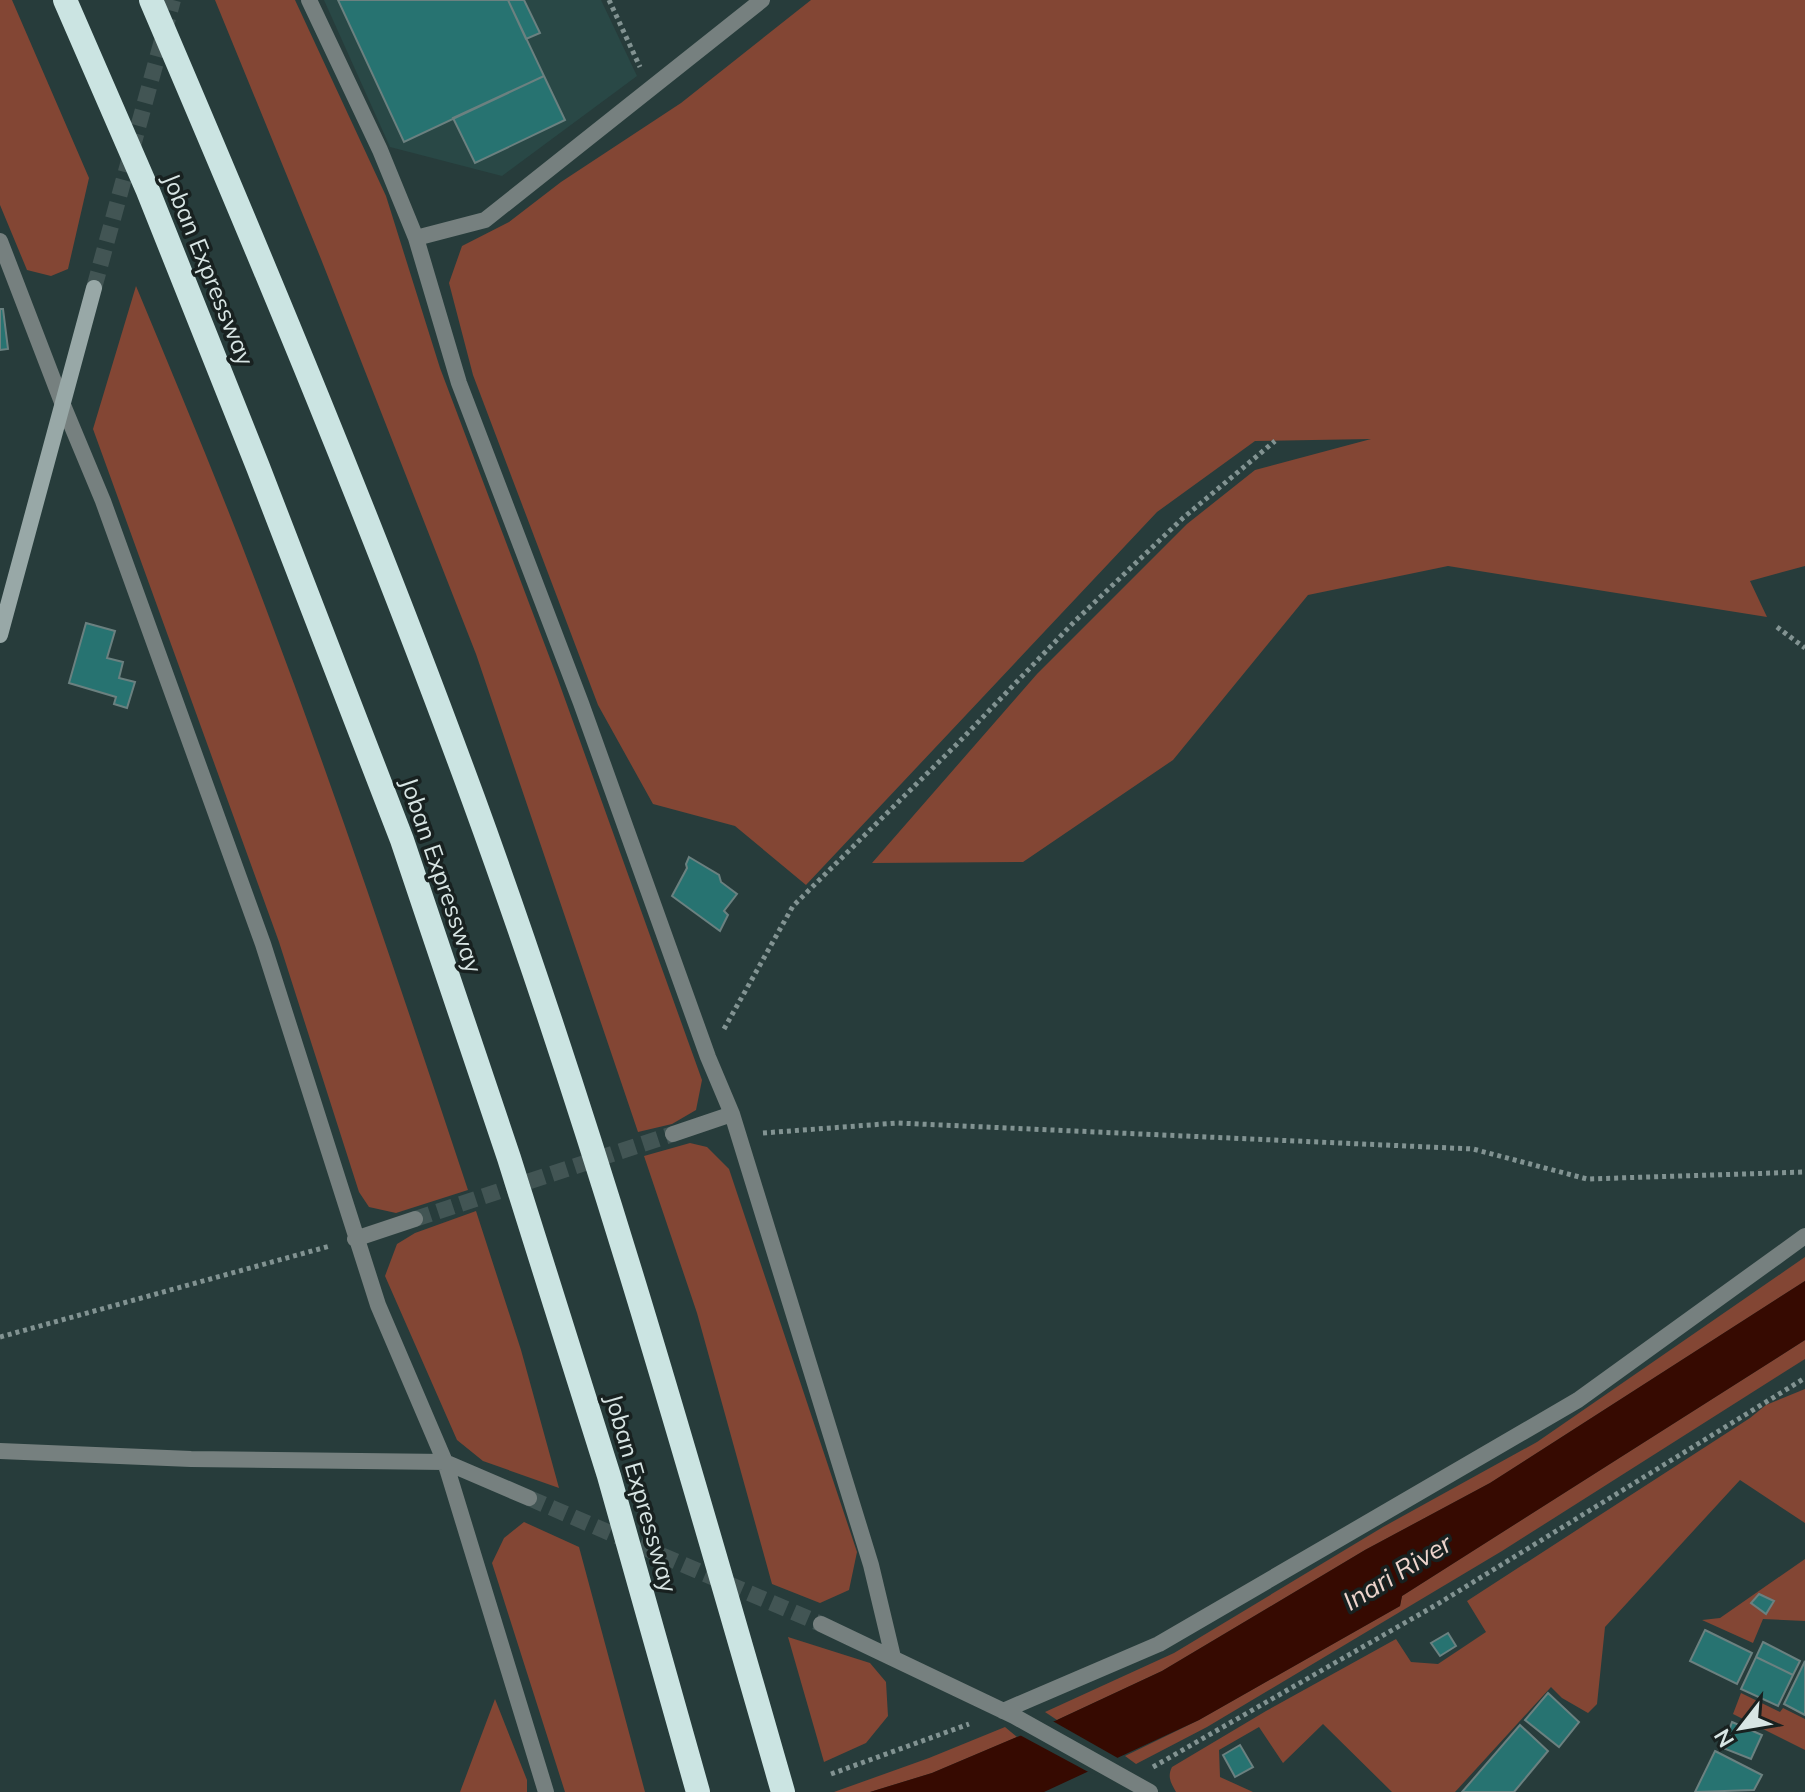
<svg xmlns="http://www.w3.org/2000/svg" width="1805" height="1792" font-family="Mulish,sans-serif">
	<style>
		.built { fill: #294846 }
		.green { fill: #834634 }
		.water { fill: #360a01 }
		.pier { fill: #273c3b }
		.building { fill: #277371; stroke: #6b8180; stroke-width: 2 }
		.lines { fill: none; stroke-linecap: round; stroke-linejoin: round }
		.street-tunnel { stroke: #425554; stroke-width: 16; stroke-dasharray: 16 8; stroke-linecap: butt }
		.secondary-tunnel { stroke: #425554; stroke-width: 16; stroke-dasharray: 16 8; stroke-linecap: butt }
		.path { stroke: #829392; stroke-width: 5; stroke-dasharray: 4 4; stroke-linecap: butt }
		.street { stroke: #76807f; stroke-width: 16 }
		.secondary { stroke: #98a8a7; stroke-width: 16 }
		.highway { stroke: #cbe4e2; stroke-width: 24 }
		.labels { text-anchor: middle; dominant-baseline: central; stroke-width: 7; stroke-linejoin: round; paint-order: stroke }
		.street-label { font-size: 24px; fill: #d8e5e4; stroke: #182120 }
		.water-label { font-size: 26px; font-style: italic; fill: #eed4cc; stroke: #182120 }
	</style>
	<rect width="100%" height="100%" fill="#273c3b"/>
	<path class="built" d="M324 0H601L637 76 502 176 390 147Z"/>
	<path class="green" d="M0 0H12L89 178 68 269 51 276 27 270 0 205Z
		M215 0H295L386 196 440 368 557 677 702 1080 696 1110 672 1124 638 1132 476 654 321 259Z
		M811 0H1805V566L1750 581 1767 617 1448 566 1308 595 1173 760 1023 862 872 863 1037 674 1187 524 1255 470 1371 439 1255 441 1157 512 806 885 735 826 653 804 598 705 473 375 449 283 462 246 509 222 561 182 681 103Z
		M136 286C180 392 225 499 265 606 338 799 403 995 468 1190L396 1213 369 1207 359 1192 279 942 93 429Z
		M690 1143 707 1147 729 1169 857 1552 849 1590 820 1603 772 1584 697 1313 644 1156Z
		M476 1211 521 1350 559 1488 483 1461 457 1440 385 1276 397 1244 415 1233Z
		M1805 1257V1281L1490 1483 1365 1550 1162 1671 1057 1720 1045 1712 1174 1653 1383 1527 1537 1442Z
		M1805 1340V1359L1502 1551 1207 1727 1136 1764 1125 1756 1199 1720 1400 1606 1402 1596Z
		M1805 1389V1523L1740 1480 1605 1627 1597 1704 1588 1713 1562 1698 1551 1687 1455 1792H1392L1323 1724 1283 1763 1259 1727 1219 1750 1220 1777 1253 1792H1176C1171 1783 1167 1777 1172 1767L1266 1711 1396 1639 1411 1662 1438 1664 1486 1632 1467 1601 1750 1418 1766 1405Z
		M524 1522 579 1547 645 1792H565L492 1563 504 1538Z
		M1805 1559V1621L1763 1619 1753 1643 1702 1620 1720 1618Z
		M788 1637 870 1663 886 1682 888 1716 866 1743 824 1762Z
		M1741 1693 1780 1712 1783 1708 1805 1719V1750L1733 1714Z
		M495 1699 527 1780V1792H460Z
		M1005 1727 1017 1737 932 1773 870 1792H834L929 1758Z"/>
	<path class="water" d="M1805 1281V1340L1402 1596 1400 1606 1199 1720 1044 1792H870L932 1773 1057 1720 1162 1671 1365 1550 1490 1483Z"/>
	<path class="pier" d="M1049 1719 1123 1761 1094 1775 1016 1733Z"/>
	<path class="building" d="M338 0H508L544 76 404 142Z
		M508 0H524L540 33 526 39Z
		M544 76 565 120 475 163 453 118Z
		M0 309H3L8 349 0 350Z
		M86 623 115 631 107 658 123 662 119 678 135 682 127 708 114 704 116 697 69 683Z
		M689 857 719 875 721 882 737 894 724 911 728 915 720 931 672 896 687 868 686 864Z
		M1759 1594 1774 1601 1766 1614 1751 1603Z
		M1705 1630 1752 1653 1737 1684 1690 1661Z
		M1448 1633 1456 1646 1440 1656 1431 1643Z
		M1763 1642 1800 1661 1793 1675 1756 1657Z
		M1756 1657 1793 1675 1778 1706 1741 1689Z
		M1805 1661V1715L1784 1704Z
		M1548 1693 1579 1722 1559 1747 1525 1720Z
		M1732 1722 1762 1735 1751 1759 1723 1748Z
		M1520 1725 1548 1751 1514 1792H1462Z
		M1240 1745 1253 1767 1235 1777 1223 1755Z
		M1715 1751 1762 1775 1754 1790 1695 1792Z"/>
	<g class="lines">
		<path class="street-tunnel" d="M415 1219 673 1134
			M529 1498 821 1624"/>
		<path class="secondary-tunnel" d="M94 288 173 0"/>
		<path class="path" d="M609 0 640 67
			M1777 627 1805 648
			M724 1029 793 906 960 741 1075 621 1183 518 1275 441
			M763 1133 897 1123 1473 1149 1587 1179 1805 1172
			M0 1337 330 1246
			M1153 1767 1436 1605 1805 1378
			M831 1774 969 1724"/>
		<path class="street" d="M309 0 380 150 416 238 459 383 581 703 708 1057 732 1114 871 1565 893 1657
			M416 238 485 220 762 0
			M0 241 63 405 103 501 263 944 378 1305 445 1462 546 1792
			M673 1134 732 1114
			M355 1239 415 1219
			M0 1451 191 1459 445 1462 529 1498
			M821 1624 1014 1716 1150 1792
			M1003 1711 1159 1644 1578 1400 1805 1236"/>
		<path class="secondary" d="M0 635 94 288"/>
		<path class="highway" d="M65 0 148 191 258 467 402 840 509 1158 609 1476 698 1792
			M151 0C264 264 374 528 473 798 592 1124 687 1458 783 1792"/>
	</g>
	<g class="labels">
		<g class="street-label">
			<text transform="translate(209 269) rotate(68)">Joban Expressway</text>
			<text transform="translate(442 875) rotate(71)">Joban Expressway</text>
			<text transform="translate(642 1493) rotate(74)">Joban Expressway</text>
		</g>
		<g class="water-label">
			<text transform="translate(1397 1572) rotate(-31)">Inari River</text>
		</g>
	</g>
	<g transform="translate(1741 1728) rotate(239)" stroke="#182120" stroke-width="6" paint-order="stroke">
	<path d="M0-6L14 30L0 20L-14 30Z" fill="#d8e5e4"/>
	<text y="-12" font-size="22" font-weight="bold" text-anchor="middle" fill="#d8e5e4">N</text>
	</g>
</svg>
